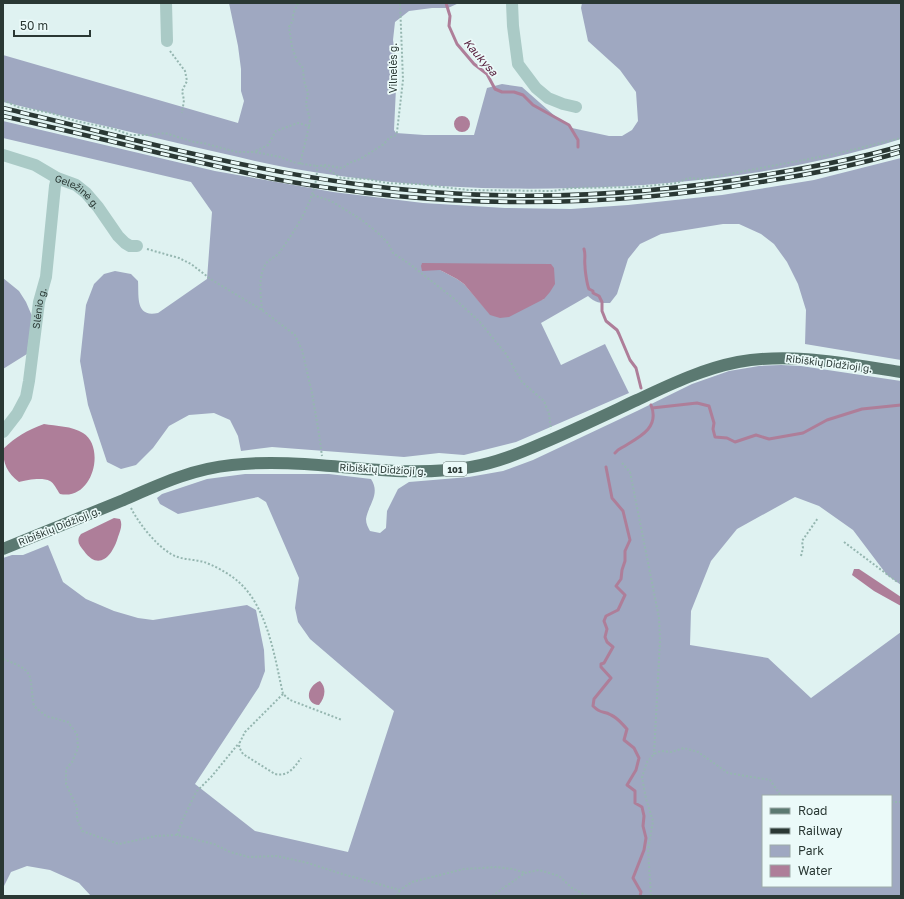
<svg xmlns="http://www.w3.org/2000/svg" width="904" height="899" font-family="'Golos Text',sans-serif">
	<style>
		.green { fill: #9fa8c1; fill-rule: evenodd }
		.water { fill: #ae7e99 }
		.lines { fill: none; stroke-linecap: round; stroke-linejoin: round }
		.stream { stroke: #ae7e99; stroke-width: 3 }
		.path { stroke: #95b6b0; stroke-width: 2; stroke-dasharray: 2 2; stroke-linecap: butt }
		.minor { stroke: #aacac6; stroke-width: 12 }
		.major { stroke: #5b7971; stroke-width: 12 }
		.rail-casing { stroke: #2a3834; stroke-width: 4.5 }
		.rail { stroke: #ebfaf9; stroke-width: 3; stroke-dasharray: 9; stroke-linecap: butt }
		.labels { text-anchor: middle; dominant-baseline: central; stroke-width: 3.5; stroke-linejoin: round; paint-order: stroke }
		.shield { fill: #ebfaf9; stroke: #64726f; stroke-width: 1 }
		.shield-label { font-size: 9px; font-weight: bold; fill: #2a3834 }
		.street-label { font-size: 10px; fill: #2a3834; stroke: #ebfaf9 }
		.water-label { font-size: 11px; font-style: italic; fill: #58203e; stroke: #ebfaf9 }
	</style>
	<rect width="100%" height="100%" fill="#dff2f1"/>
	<path class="green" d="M229 3H459L448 8H432L409 11 395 22 393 40 397 67 394 130 396 133 424 135H474L487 88 502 84 522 87 556 117 572 128 609 136H622L632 130 638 121 636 92 620 70 588 41 581 8 582 3H901V139C796 172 686 185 576 188 480 191 384 185 289 168 256 162 223 153 190 146 128 131 65 117 3 102V55L238 123 244 101 241 91V69L238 46Z
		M3 121 215 171 333 192 423 203 505 208 571 209 628 205 722 195 814 180 901 158V360L805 344 806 310 798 284 787 262 774 244 761 234 739 224H723L661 234 640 244 628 259 617 294 610 303C600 303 595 303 588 296L541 323 561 365 605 344 629 393 516 442 464 455 439 453 404 457 272 447 241 451 238 436 230 420 214 413 189 415 169 426 153 448 136 465 121 469 107 462 88 405 80 361 86 305 94 284 104 274 115 271 131 274 138 281C139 296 135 318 158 313L207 279 212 212 191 182 3 138ZM440 270 544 299 490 314 464 284 457 279Z
		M3 278 19 291 26 302 32 316 27 354 3 369Z
		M781 365 801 366 901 381V585L887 575 853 530 819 506 795 497 737 529 711 561 691 611 690 645 768 658 811 698 901 632V896H91L79 883 50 870 27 866 11 872 3 888V558L12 555H23L48 545 63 582 86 599 114 611 138 618 153 620 247 605 256 610 264 650 265 671 259 687 195 784 255 831 348 852 394 711 310 639 298 622 295 608 299 578 266 502 258 497 178 514 160 504 157 498 162 494 207 479 245 474H329L371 479C381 494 368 505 366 519 366 524 368 527 370 531L380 533 386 528 387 511 398 489 409 482 469 477 503 471 533 460 637 411 692 384 729 371 759 366ZM763 796H891V886H763Z"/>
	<path class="water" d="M454 124a8 8 0 1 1 16 0a8 8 0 1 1-16 0Z
		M422 263 551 264 554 268 555 284 550 292 544 299 509 317 500 318 490 315 464 284 457 279 440 270 422 271 421 266Z
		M44 424C56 426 72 426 83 433 106 447 93 501 60 494 57 490 54 483 50 481 42 477 27 480 19 482 7 473 3 463 3 449 17 436 26 431 44 424Z
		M114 518 120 519C123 525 120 531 118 537 113 555 99 572 84 551 80 546 77 543 79 537L81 534Z
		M854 569H859L901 597V606L874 591 852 575Z
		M320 681C327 688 325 698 319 705 303 703 308 685 320 681Z"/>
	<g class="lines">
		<path class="stream" d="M446 3 450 16 449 26 457 44 474 64 487 74 495 89 502 92H514L523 95 533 105 569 125 578 140V147
			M584 249C586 256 584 259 585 266 585 270 587 285 589 289L593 291V293L599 296 602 302V311L606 321 617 330 619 334 630 360 636 368 641 388
			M652 408 697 403 709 406 714 423 713 429 715 437 727 438 735 442 756 435 769 439 803 433 827 420 862 409 901 405
			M615 453 618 450C635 439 661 430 651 405
			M606 467 612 498 623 511 630 540 625 551V561L622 570 621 579 616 586 625 595 618 610 606 616 604 621 607 629 605 637 607 642 613 647 604 663 601 664V667L611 678 594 699 593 706C602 715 603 710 611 715 618 718 622 724 627 729L624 740 634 748 639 758 636 770 627 785 635 791V803L642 807 644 816 643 826 646 838 644 850 633 878 641 892 640 896"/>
		<path class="path" d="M170 51 185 71 187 81 182 91 184 100 182 113
			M3 100 18 107 51 113 76 121 114 129 131 135H149L165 133 194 142 203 143 237 152H255L280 157 296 163 317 166
			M256 151 268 145 276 131 298 123 309 126 310 120 306 104 308 93 304 81 303 68 297 61 292 47 289 27 293 20V14L298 3
			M300 164 309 126
			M323 166 341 178 367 179 387 183 418 184 468 190 553 191 572 188 637 187 677 183 688 178 702 179 740 172 835 154 901 138
			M313 195 331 201 362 220 378 233 388 243 393 253 411 265 457 301 479 321 506 354 522 382 544 401 549 414 551 429
			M147 249 179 258 191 264 212 280 262 310 295 335 302 350 312 393 319 434 322 456
			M262 310C261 296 258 281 264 267 268 258 274 259 279 253 296 229 318 196 317 166L326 165 340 168 344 167 349 163 360 159 384 144 389 138 396 135 397 132 403 80 400 3
			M622 463 630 472 659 618 660 640 654 754
			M131 508C139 524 156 545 171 554 181 560 193 559 204 562 213 565 224 571 231 576 267 600 274 655 283 694L290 700 342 720
			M844 542 896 581 901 582
			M801 556 803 548 802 541 818 518
			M3 659C38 672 28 675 34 706L46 716 68 722 77 734 78 748 72 762 66 769V784L77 807V819L82 831 119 844 156 836 177 835 191 838 197 840 214 844 230 852 249 857 277 856 308 863 339 873 400 890 412 882 464 869 497 867 513 869 525 873
			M283 694 245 732 240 742 239 747 243 754 275 774C288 777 294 768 301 758
			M891 802H901
			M177 835 183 819 196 792 212 776 239 743
			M397 896 400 890
			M492 896 525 873 539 870 559 876 572 888 587 896
			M651 896 648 850 653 821 646 799 642 777 647 762 654 754 661 751 671 752 684 748 698 752 728 773 770 780 781 796"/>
		<g class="minor">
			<path d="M166 3 167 41"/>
			<path d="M512 3 513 26 518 64 536 88 548 98 563 104 576 107"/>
			<path id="s1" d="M3 155 35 165 57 178 76 185 86 193 98 207 118 236 125 243 130 246H137"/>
			<path id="s2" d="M3 432 17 414 26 397 29 381 39 302 46 277 55 186 57 178"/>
		</g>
		<path class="major" d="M3 549C42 533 81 517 121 501 158 485 191 469 232 465 312 456 392 481 471 467 496 463 520 453 543 443 574 430 605 415 637 400 669 385 702 369 738 362 793 352 847 364 901 372"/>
		<defs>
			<path id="rail" d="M3 108C120 136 237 168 356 184 495 203 638 198 776 173 818 166 860 158 901 146
				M3 116C55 128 107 140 159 153 199 162 239 172 280 180 440 209 606 209 767 181 812 174 857 165 901 152"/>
		</defs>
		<use href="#rail" class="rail-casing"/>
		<use href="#rail" class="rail"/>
	</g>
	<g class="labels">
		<rect class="shield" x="443" y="462" width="24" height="14" rx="3"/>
		<g class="shield-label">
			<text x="455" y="469">101</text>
		</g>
		<g class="street-label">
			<text transform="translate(393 68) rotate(-90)">Vilnelės g.</text>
			<text stroke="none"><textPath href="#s1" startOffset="84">Geležinė g.</textPath></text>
			<text stroke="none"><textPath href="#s2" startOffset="132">Slėnio g.</textPath></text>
			<text transform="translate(829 363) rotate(7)">Ribiškių Didžioji g.</text>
			<text transform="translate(383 469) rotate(3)">Ribiškių Didžioji g.</text>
			<text transform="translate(59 526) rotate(-22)">Ribiškių Didžioji g.</text>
		</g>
		<g class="water-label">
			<text transform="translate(481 57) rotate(49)">Kaukysa</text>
		</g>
	</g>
	<rect width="904" height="899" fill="none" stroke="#2a3834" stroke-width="8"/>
	<rect x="762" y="795" width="130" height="92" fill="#ebfaf9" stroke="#9eacaa"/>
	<rect x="770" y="808" width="20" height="6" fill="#5b7971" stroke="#9eacaa"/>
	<text x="798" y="815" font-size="12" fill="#2a3834">Road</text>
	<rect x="770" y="828" width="20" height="6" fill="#2a3834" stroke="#9eacaa"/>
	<text x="798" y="835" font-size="12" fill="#2a3834">Railway</text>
	<rect x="770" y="845" width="20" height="12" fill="#9fa8c1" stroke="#9eacaa"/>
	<text x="798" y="855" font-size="12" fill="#2a3834">Park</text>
	<rect x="770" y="865" width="20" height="12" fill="#ae7e99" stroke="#9eacaa"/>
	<text x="798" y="875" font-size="12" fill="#2a3834">Water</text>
	<path d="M14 30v6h76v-6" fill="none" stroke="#2a3834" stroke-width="2"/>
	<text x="20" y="30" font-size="12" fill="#2a3834" stroke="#ebfaf9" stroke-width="3" paint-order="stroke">50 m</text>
</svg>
